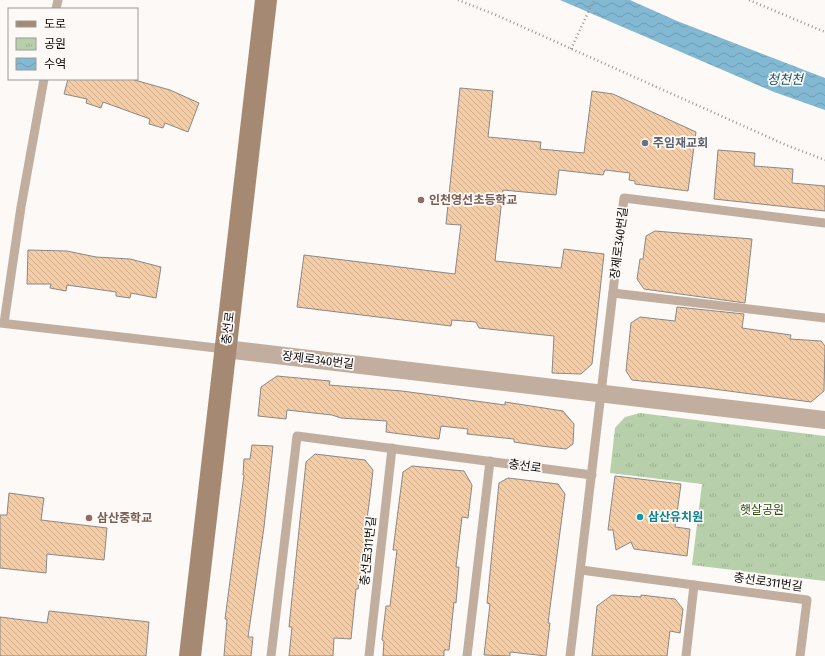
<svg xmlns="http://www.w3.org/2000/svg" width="825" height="656" font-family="'Fira Sans Condensed','Noto Sans KR',sans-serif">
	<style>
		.park { fill: url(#park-tufts) }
		.water { fill: url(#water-waves) }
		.building { fill: url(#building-back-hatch); stroke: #8b8886 }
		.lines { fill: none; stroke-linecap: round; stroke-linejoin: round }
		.path { stroke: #999794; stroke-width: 2.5; stroke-dasharray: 1 3; stroke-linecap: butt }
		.lane { stroke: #c1ae9f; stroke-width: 9 }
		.street { stroke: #c1ae9f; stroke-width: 18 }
		.secondary { stroke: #a58973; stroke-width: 22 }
		.worship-dot { fill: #6b7280; stroke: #fcf9f6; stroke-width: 1.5 }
		.education-dot { fill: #8d6e63; stroke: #fcf9f6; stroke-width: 1.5 }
		.culture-dot { fill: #0f9aa8; stroke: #fcf9f6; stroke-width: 1.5 }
		.labels { text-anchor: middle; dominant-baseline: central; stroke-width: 3.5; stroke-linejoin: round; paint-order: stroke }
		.worship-label { font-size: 12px; font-weight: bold; fill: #5b616d; stroke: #fcf9f6; text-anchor: start }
		.education-label { font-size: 12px; font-weight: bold; fill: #785e54; stroke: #fcf9f6; text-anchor: start }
		.street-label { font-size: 12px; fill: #0d0c0b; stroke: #fcf9f6 }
		.park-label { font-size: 12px; fill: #294d0f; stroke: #fcf9f6 }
		.culture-label { font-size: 12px; font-weight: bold; fill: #0d838f; stroke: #fcf9f6; text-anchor: start }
		.water-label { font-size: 13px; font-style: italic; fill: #115772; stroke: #fcf9f6 }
	</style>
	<defs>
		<pattern id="park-tufts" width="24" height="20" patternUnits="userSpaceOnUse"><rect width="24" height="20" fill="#b7cfab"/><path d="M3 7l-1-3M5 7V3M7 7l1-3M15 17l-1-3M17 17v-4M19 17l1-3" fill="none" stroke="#9cb192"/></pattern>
		<pattern id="water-waves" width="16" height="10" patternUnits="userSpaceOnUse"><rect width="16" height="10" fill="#82b8d2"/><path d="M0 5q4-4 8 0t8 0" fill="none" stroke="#6f9db3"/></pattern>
		<pattern id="building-back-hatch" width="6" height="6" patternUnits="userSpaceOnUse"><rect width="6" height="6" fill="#f4cca5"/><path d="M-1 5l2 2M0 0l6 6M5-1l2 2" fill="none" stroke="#d0ae8d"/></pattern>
	</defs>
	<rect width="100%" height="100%" fill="#fcf9f6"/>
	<polygon class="park" points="640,413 825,436 825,581 692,565 702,484 610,473 615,428 625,417"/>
	<polygon class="water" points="560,0 630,0 677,21 825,78 825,110 774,92"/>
	<g class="building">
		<polygon points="68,79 131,79 170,90 199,103 188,132 165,123 163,128 149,124 150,119 103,102 101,108 86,103 87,99 64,94"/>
		<polygon points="460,88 493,91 488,137 541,142 540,149 584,153 592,91 613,94 696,132 688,191 635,184 635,181 629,180 630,173 605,170 603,175 559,170 556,195 503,190 495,261 561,268 564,249 604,254 592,364 581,374 552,373 554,336 479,328 476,322 452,320 451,326 297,307 304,255 455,274 461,225 446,224"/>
		<polygon points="718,150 755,153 754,166 793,169 792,183 825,186 825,211 714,199"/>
		<polygon points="655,231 752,239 745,303 644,289 637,279 640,259 643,259 646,236"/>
		<polygon points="28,250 67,251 96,257 130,259 161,267 156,298 131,293 130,298 116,296 116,292 67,285 66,291 50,288 51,284 27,284"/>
		<polygon points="677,307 744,314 742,328 791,335 790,339 821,341 825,346 824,391 811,402 706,388 632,380 626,371 631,323 640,317 675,321"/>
		<polygon points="277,376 330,381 329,385 402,391 505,405 505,402 563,411 574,424 573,444 566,449 541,446 514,442 514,439 467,434 468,429 441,426 439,439 386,432 387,421 341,418 332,415 287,410 286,419 258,416 261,387"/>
		<polygon points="252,445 273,446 264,527 248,637 253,637 251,656 224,656 227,619 225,619 244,475 243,475 244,459 250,459"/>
		<polygon points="315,454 365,460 373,470 370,496 358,589 356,589 351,639 334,638 333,656 289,656 292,627 289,627 306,462"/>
		<polygon points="412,466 464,471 472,485 468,518 462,517 456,567 459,567 456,603 454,602 449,650 444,650 444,656 383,656 384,641 382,640 386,606 390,606 397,550 393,550 403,472"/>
		<polygon points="615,476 681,484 675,527 690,529 687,556 634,549 631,542 616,550 613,530 608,530"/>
		<polygon points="508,478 558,484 565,494 548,623 550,623 546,656 510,652 510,656 484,655 490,604 487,603 499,483"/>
		<polygon points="9,493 44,498 41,520 107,528 104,560 47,554 46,573 0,568 0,515 7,515"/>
		<polygon points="612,595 641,597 641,595 675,599 683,609 680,633 670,631 667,656 592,656 597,606"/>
		<polygon points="49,611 149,622 146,656 0,656 0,617 47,623"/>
	</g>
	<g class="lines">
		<g class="path">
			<polyline points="458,0 496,15 786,145 825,160"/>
			<polyline points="749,0 825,32"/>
			<polyline points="571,49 594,0"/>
		</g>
		<g class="lane">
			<polyline points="56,9 58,0"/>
			<polyline points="613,293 825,318"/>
			<polyline points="0,323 225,349"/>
			<polyline points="4,323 21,207 44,79"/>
			<polyline points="581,570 807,600 800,656"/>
			<polyline points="271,656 297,436 592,475"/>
			<polyline points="369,656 392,448"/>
			<polyline points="467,656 490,461"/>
			<polyline points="570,656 624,198 825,223"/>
			<polyline points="686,656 694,585"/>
		</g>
		<polyline class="street" points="225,349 825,420"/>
		<polyline class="secondary" points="190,656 266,0"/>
	</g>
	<circle class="worship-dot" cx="645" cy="143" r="4"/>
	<g class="education-dot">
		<circle cx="421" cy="200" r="4"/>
		<circle cx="89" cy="518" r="4"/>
	</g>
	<circle class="culture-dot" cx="640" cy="517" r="4"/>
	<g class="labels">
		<g class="worship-label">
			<text x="653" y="143">주임재교회</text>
		</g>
		<g class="education-label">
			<text x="429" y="200">인천영선초등학교</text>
			<text x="97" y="518">삼산중학교</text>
		</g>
		<g class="street-label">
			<text transform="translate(619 243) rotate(-83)">장제로340번길</text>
			<text transform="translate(228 328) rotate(-83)">충선로</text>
			<text transform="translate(318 360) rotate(7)">장제로340번길</text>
			<text transform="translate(525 466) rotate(8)">충선로</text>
			<text transform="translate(368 551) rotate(-84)">충선로311번길</text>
			<text transform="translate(768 582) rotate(8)">충선로311번길</text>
		</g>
		<g class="park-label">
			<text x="762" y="510">햇살공원</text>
		</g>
		<g class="culture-label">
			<text x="648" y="517">삼산유치원</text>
		</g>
		<g class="water-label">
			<text x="785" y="79">청천천</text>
		</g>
	</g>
	<rect x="8" y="8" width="130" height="72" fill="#fcf9f6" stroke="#9c9a98"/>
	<rect x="16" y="21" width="20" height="6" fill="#a58973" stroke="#9c9a98"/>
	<text x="44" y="28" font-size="12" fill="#0d0c0b">도로</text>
	<rect x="16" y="38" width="20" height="12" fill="url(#park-tufts)" stroke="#9c9a98"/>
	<text x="44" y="48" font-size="12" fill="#0d0c0b">공원</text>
	<rect x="16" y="58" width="20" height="12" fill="url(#water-waves)" stroke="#9c9a98"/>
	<text x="44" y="68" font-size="12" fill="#0d0c0b">수역</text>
</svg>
